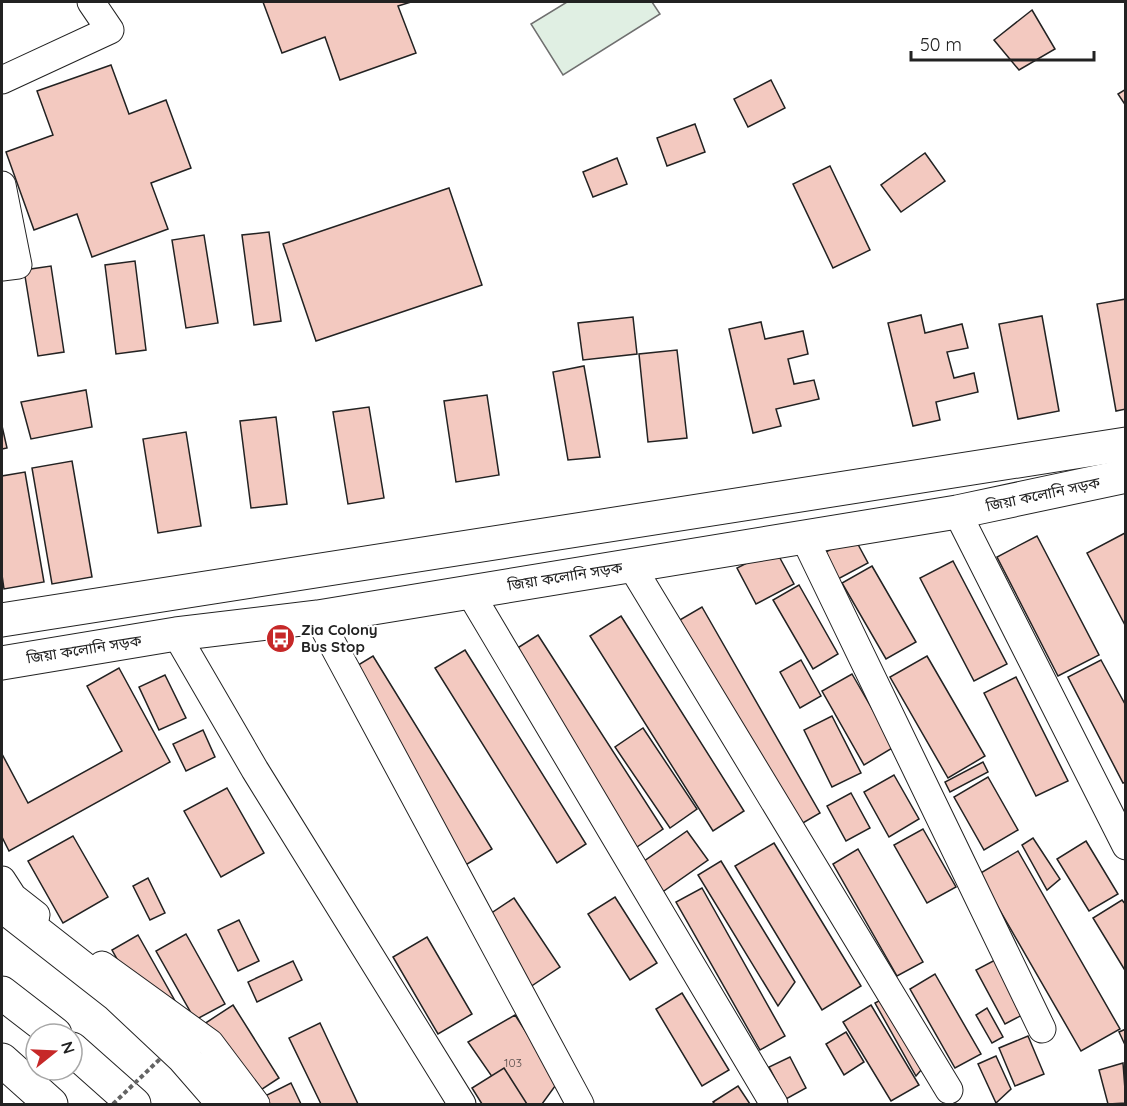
<svg xmlns="http://www.w3.org/2000/svg" width="1127" height="1106" font-family="Quicksand,'Noto Sans Bengali',sans-serif">
	<style>
		.green { fill: #e0efe3; stroke: #6f6f6f; stroke-width: 1.5 }
		.building { fill: #f3c9c0; stroke: #222; stroke-width: 1.5 }
		.lines { fill: none; stroke-linecap: round; stroke-linejoin: round }
		.minor-casing { stroke: #222; stroke-width: 29 }
		.major-casing { stroke: #222; stroke-width: 35 }
		.highway-casing { stroke: #222; stroke-width: 35 }
		.minor { stroke: #fff; stroke-width: 27 }
		.major { stroke: #fff; stroke-width: 33 }
		.highway { stroke: #fff; stroke-width: 33 }
		.path-bridge { stroke: #646464; stroke-width: 4; stroke-dasharray: 4.5 3; stroke-linecap: butt }
		.labels { text-anchor: middle; dominant-baseline: central; stroke-width: 4.5; stroke-linejoin: round; paint-order: stroke }
		.number-label { font-size: 12px; fill: #564c4a }
		.street-label { font-size: 15px; fill: #222; stroke: #fff }
		.poi-label { font-size: 15px; font-weight: bold; fill: #222; stroke: #fff; text-anchor: start }
	</style>
	<rect width="100%" height="100%" fill="#fff"/>
	<polygon class="green" points="567,2 652,2 660,14 563,75 531,24"/>
	<g class="building">
		<polygon points="263,2 411,2 398,6 416,53 340,80 325,37 282,53"/>
		<polygon points="1032,10 1055,49 1019,70 994,40"/>
		<polygon points="111,65 129,114 166,100 191,168 151,183 168,229 92,257 77,214 34,230 6,152 53,135 37,91"/>
		<polygon points="771,80 785,108 748,127 734,99"/>
		<polygon points="1126,89 1126,106 1118,94"/>
		<polygon points="695,124 705,152 667,166 657,138"/>
		<polygon points="925,153 945,181 901,212 881,185"/>
		<polygon points="617,158 627,184 593,197 583,172"/>
		<polygon points="830,166 870,250 833,268 793,184"/>
		<polygon points="449,188 482,285 316,341 283,244"/>
		<polygon points="269,232 281,321 254,325 242,235"/>
		<polygon points="204,235 218,323 186,328 172,240"/>
		<polygon points="135,261 146,350 116,354 105,265"/>
		<polygon points="51,266 64,352 38,356 24,270"/>
		<polygon points="1126,299 1126,409 1116,411 1097,304"/>
		<polygon points="921,315 925,333 962,324 968,348 947,352 954,378 974,373 978,392 936,402 940,420 913,426 888,323"/>
		<polygon points="1042,316 1059,411 1018,419 999,324"/>
		<polygon points="633,317 637,354 583,360 578,323"/>
		<polygon points="761,322 765,339 803,331 808,354 788,359 794,384 814,380 819,399 776,409 781,426 753,433 729,329"/>
		<polygon points="677,350 687,438 648,442 639,354"/>
		<polygon points="584,366 600,457 568,460 553,372"/>
		<polygon points="86,390 92,427 31,439 21,402"/>
		<polygon points="487,395 499,475 456,482 444,401"/>
		<polygon points="369,407 384,498 348,504 333,412"/>
		<polygon points="276,417 287,504 251,508 240,421"/>
		<polygon points="2,426 7,448 2,449"/>
		<polygon points="186,432 201,526 158,533 143,439"/>
		<polygon points="72,461 92,577 52,584 32,468"/>
		<polygon points="25,472 44,582 4,589 2,575 2,476"/>
		<polygon points="1125,533 1126,534 1126,627 1087,553"/>
		<polygon points="1037,536 1099,655 1058,676 997,557"/>
		<polygon points="854,537 868,563 838,579 824,553"/>
		<polygon points="775,549 794,584 756,604 737,568"/>
		<polygon points="953,561 1007,664 974,681 920,578"/>
		<polygon points="872,566 916,642 886,659 842,583"/>
		<polygon points="799,585 838,654 813,669 773,600"/>
		<polygon points="702,607 820,813 796,827 678,621"/>
		<polygon points="621,616 744,811 713,831 590,636"/>
		<polygon points="538,635 663,829 634,849 508,654"/>
		<polygon points="465,650 586,844 557,863 435,668"/>
		<polygon points="373,656 492,849 464,866 345,673"/>
		<polygon points="927,656 985,756 948,778 890,677"/>
		<polygon points="801,660 821,696 800,708 780,672"/>
		<polygon points="1101,660 1126,706 1126,782 1123,783 1068,677"/>
		<polygon points="119,668 170,762 9,851 2,837 2,754 28,803 122,751 87,686"/>
		<polygon points="852,674 894,747 864,765 822,691"/>
		<polygon points="165,675 186,718 159,730 139,687"/>
		<polygon points="1016,677 1068,781 1036,796 984,693"/>
		<polygon points="832,716 861,773 832,787 804,730"/>
		<polygon points="643,728 697,809 670,828 615,747"/>
		<polygon points="203,730 215,757 186,771 173,744"/>
		<polygon points="983,762 988,772 950,792 945,782"/>
		<polygon points="894,775 919,819 889,837 864,792"/>
		<polygon points="988,777 1018,830 984,850 954,797"/>
		<polygon points="227,788 264,853 221,877 184,811"/>
		<polygon points="851,793 870,828 846,841 827,806"/>
		<polygon points="923,829 956,887 927,903 894,845"/>
		<polygon points="687,831 708,860 661,893 640,864"/>
		<polygon points="73,836 108,897 63,923 28,861"/>
		<polygon points="1033,838 1060,879 1047,890 1022,845"/>
		<polygon points="1086,841 1118,894 1089,911 1057,859"/>
		<polygon points="774,843 861,986 822,1010 735,866"/>
		<polygon points="858,849 923,962 897,976 833,864"/>
		<polygon points="1018,851 1120,1029 1081,1051 979,874"/>
		<polygon points="721,861 795,982 778,1006 698,875"/>
		<polygon points="148,878 165,913 150,920 133,886"/>
		<polygon points="702,888 785,1036 760,1050 676,902"/>
		<polygon points="615,897 657,963 630,980 588,914"/>
		<polygon points="514,898 560,967 527,989 481,920"/>
		<polygon points="1122,900 1126,905 1126,972 1093,918"/>
		<polygon points="239,920 259,961 238,971 218,930"/>
		<polygon points="186,934 225,1004 195,1020 156,951"/>
		<polygon points="138,935 179,1008 153,1023 112,950"/>
		<polygon points="427,937 472,1014 438,1034 393,957"/>
		<polygon points="997,959 1026,1013 1005,1024 976,970"/>
		<polygon points="293,961 302,980 257,1002 248,982"/>
		<polygon points="935,974 981,1054 955,1068 910,989"/>
		<polygon points="682,993 729,1070 702,1086 656,1009"/>
		<polygon points="890,995 928,1062 916,1076 875,1003"/>
		<polygon points="233,1005 279,1078 247,1099 201,1026"/>
		<polygon points="871,1005 919,1085 891,1101 843,1022"/>
		<polygon points="987,1008 1003,1037 992,1043 976,1015"/>
		<polygon points="515,1015 558,1082 542,1104 511,1104 468,1042"/>
		<polygon points="320,1023 358,1104 321,1104 289,1038"/>
		<polygon points="1126,1029 1126,1047 1119,1032"/>
		<polygon points="846,1032 864,1062 844,1075 826,1044"/>
		<polygon points="1028,1036 1044,1074 1015,1086 999,1048"/>
		<polygon points="996,1056 1011,1089 996,1103 978,1064"/>
		<polygon points="790,1057 806,1088 786,1099 769,1067"/>
		<polygon points="1123,1063 1126,1103 1108,1104 1099,1070"/>
		<polygon points="504,1068 527,1104 482,1104 472,1088"/>
		<polygon points="291,1083 301,1104 267,1104 263,1097"/>
		<polygon points="738,1086 750,1104 715,1104 713,1102"/>
	</g>
	<g class="lines">
		<defs>
			<g id="minor">
				<polyline points="2,80 110,30 91,2"/>
				<polyline points="2,185 18,265 2,267"/>
				<polyline points="957,512 1126,846"/>
				<polyline points="804,537 1042,1029"/>
				<polyline points="631,565 949,1090"/>
				<polyline points="469,591 774,1104"/>
				<polyline points="318,617 580,1104"/>
				<polyline points="176,634 255,770 462,1104"/>
				<polyline points="2,880 13,897 36,915"/>
				<polyline points="102,965 210,1043 256,1104"/>
			</g>
			<g id="major">
				<polyline points="2,620 1126,444"/>
				<polyline points="2,663 176,634 318,617 957,512 1126,476"/>
			</g>
			<g id="highway">
				<polyline points="2,905 117,995 183,1057 224,1104"/>
				<polyline points="2,993 55,1034"/>
				<polyline points="72,1049 134,1104"/>
				<polyline points="2,1060 51,1104"/>
			</g>
		</defs>
		<use href="#minor" class="minor-casing"/>
		<use href="#major" class="major-casing"/>
		<use href="#highway" class="highway-casing"/>
		<use href="#minor" class="minor"/>
		<use href="#major" class="major"/>
		<use href="#highway" class="highway"/>
		<polyline class="path-bridge" points="113,1104 161,1058"/>
	</g>
	<defs>
		<symbol id="bus-disc" viewBox="-11 -11 22 22"><circle r="9.5" fill="#c62828" stroke="#fff"/><path d="M-5-6H5V4H4V6H2V4H-2V6H-4V4H-5ZM-3.5-4V0h7V-4ZM-3.5 1.2v1.5H-2V1.2ZM2 1.2v1.5H3.5V1.2Z" fill="#fff"/></symbol>
	</defs>
	<g fill-rule="evenodd">
		<use href="#bus-disc" x="264" y="622" width="33" height="33"/>
	</g>
	<g class="labels">
		<g class="number-label">
			<text x="513" y="1062">103</text>
		</g>
		<g class="street-label">
			<text transform="translate(1043 494) rotate(-12)">জিয়া কলোনি সড়ক</text>
			<text transform="translate(565 576) rotate(-9)">জিয়া কলোনি সড়ক</text>
			<text transform="translate(84 649) rotate(-9)">জিয়া কলোনি সড়ক</text>
		</g>
		<g class="poi-label">
			<text x="301" y="629">Zia Colony<tspan x="301" dy="17">Bus Stop</tspan></text>
		</g>
	</g>
	<rect width="1127" height="1106" fill="none" stroke="#222222" stroke-width="6"/>
	<g transform="translate(54 1052) rotate(72)"><circle r="28" fill="#ffffff" stroke="#a7a7a7" stroke-width="1.5"/>
	<path d="M0-4.5L10 22L0 15L-10 22Z" fill="#c62828"/>
	<text y="-9" font-size="16" font-weight="bold" text-anchor="middle" fill="#222222">N</text>
	</g>
	<path d="M911 51v9h183v-9" fill="none" stroke="#222222" stroke-width="3"/>
	<text x="920" y="51" font-size="18" fill="#222222" stroke="#ffffff" stroke-width="4.5" paint-order="stroke">50 m</text>
</svg>
